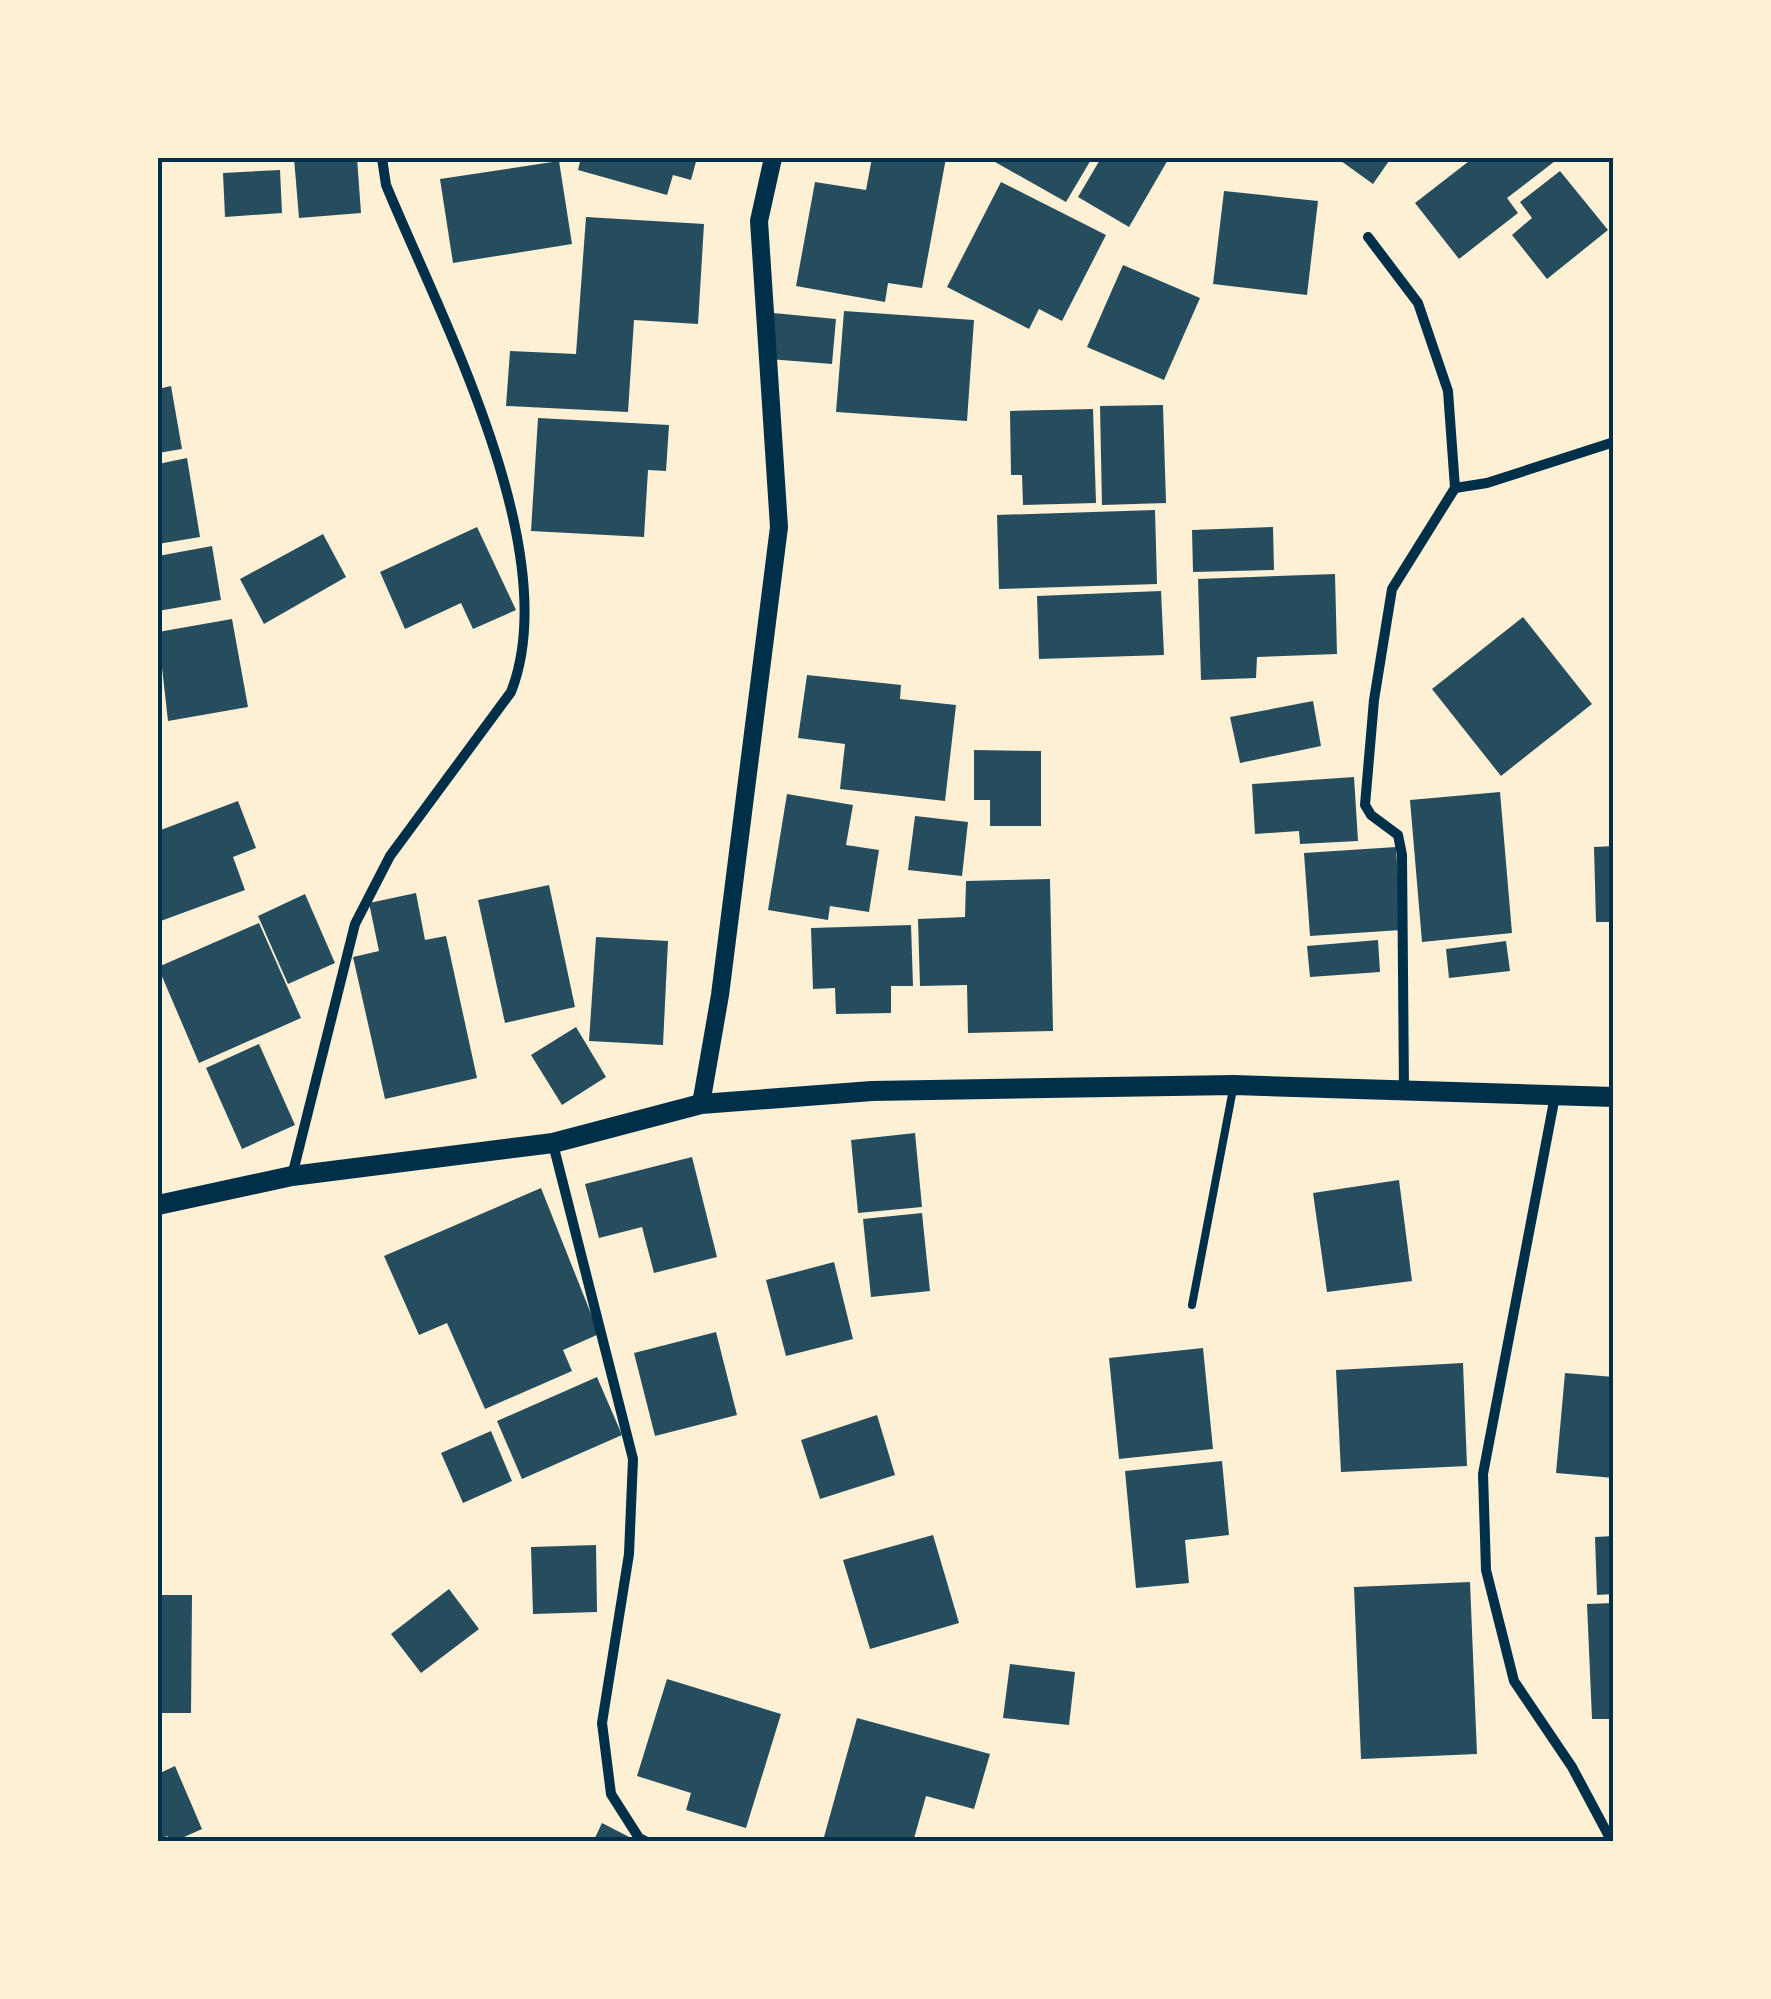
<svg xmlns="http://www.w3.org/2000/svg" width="1771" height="1999" font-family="'Alegreya Sans',sans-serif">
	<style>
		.building { fill: #264d5e }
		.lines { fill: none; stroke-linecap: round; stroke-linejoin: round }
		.service { stroke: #003049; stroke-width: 8 }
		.minor { stroke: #003049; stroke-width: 10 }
		.tertiary { stroke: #003049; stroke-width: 18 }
		.secondary { stroke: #003049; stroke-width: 20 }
		.neatline { fill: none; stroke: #003049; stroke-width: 4 }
	</style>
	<rect width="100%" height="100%" fill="#fdf0d5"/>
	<g class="building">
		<polygon points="294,158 357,158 361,213 299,218"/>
		<polygon points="581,158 697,158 691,180 673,175 667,195 578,170"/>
		<polygon points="872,158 946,158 922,288 888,283 885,302 796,286 815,182 866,190"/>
		<polygon points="988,158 1092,158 1066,202"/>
		<polygon points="1101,158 1169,158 1129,227 1078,197"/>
		<polygon points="1343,158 1391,158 1373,184 1341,161"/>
		<polygon points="1473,158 1559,158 1507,198 1518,213 1459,259 1415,203"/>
		<polygon points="559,161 572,244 453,263 440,179"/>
		<polygon points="280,170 282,213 225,217 223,173"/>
		<polygon points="1560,171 1608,230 1547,279 1512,235 1532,218 1520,202"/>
		<polygon points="1001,182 1106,235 1062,321 1039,309 1029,329 947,287"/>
		<polygon points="1224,191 1318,201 1307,295 1213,284"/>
		<polygon points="586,217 704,224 698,324 634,320 628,412 506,406 510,351 576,354"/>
		<polygon points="1123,265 1200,298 1164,380 1087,347"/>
		<polygon points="844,311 974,320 967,421 836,412"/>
		<polygon points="773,313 836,319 832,364 769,359"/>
		<polygon points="171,386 182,449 158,453 158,389"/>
		<polygon points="1163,405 1166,503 1102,505 1100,406"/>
		<polygon points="1093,409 1096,503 1023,505 1022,475 1011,475 1010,411"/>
		<polygon points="538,418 669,425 666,471 648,470 644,537 531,531"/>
		<polygon points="187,458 200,537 158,544 158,464"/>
		<polygon points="1155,510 1157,584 999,589 997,515"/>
		<polygon points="477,527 516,610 473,629 461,603 405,629 380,572"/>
		<polygon points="1273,527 1274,570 1193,572 1192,530"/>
		<polygon points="323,534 346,577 264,624 240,579"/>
		<polygon points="212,546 221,600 158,611 158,556"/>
		<polygon points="1335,574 1337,654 1257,657 1256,678 1201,680 1198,579"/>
		<polygon points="1161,591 1164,655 1039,659 1037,596"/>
		<polygon points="1523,617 1592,704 1501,776 1432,689"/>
		<polygon points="232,619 248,707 168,721 158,632"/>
		<polygon points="807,675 901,685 900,699 956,705 945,801 840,789 845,744 798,738"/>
		<polygon points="1313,701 1321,746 1240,763 1230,717"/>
		<polygon points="974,750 1041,751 1041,826 990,826 990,800 974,800"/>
		<polygon points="1354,777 1358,841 1300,844 1299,831 1255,834 1252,784"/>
		<polygon points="1500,792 1512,933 1422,942 1410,800"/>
		<polygon points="787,794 853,805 846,845 879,850 869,912 830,906 828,920 768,910"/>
		<polygon points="238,801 256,848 233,857 245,890 158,922 158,831"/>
		<polygon points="915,816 968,822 962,876 908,870"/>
		<polygon points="1614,846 1614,922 1596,922 1594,847"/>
		<polygon points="1396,847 1401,930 1310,936 1304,853"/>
		<polygon points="1050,879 1053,1031 968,1033 967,985 920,986 918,919 965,917 966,881"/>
		<polygon points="549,885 575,1007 505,1023 478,900"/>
		<polygon points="416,893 425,940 446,936 477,1078 385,1099 353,957 379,951 369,903"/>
		<polygon points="305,894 335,963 288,984 258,916"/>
		<polygon points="259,923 301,1018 199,1063 158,967"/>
		<polygon points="911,925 913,986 891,986 891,1013 836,1014 835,988 813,989 811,928"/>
		<polygon points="596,937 668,941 663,1045 589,1041"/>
		<polygon points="1378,940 1380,972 1310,977 1307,946"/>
		<polygon points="1506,941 1510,971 1449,978 1446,949"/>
		<polygon points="576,1027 606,1077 562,1105 531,1055"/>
		<polygon points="259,1044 295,1125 242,1149 206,1068"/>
		<polygon points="915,1133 922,1207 858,1213 851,1140"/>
		<polygon points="692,1157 717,1257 654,1273 642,1227 599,1238 585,1184"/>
		<polygon points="1399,1180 1412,1281 1327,1292 1313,1193"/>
		<polygon points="541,1188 599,1334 563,1350 572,1371 485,1409 447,1323 419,1335 384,1256"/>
		<polygon points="922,1213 930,1291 871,1297 863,1219"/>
		<polygon points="834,1262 853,1339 786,1356 766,1280"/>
		<polygon points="716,1332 737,1415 655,1436 634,1353"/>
		<polygon points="1203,1348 1213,1449 1119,1459 1109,1358"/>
		<polygon points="1463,1363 1467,1466 1341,1472 1336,1370"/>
		<polygon points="1565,1373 1614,1377 1614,1478 1556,1473"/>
		<polygon points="597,1377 622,1435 522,1479 497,1421"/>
		<polygon points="877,1415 895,1475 820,1499 801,1440"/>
		<polygon points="491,1431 512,1481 463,1503 441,1453"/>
		<polygon points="1222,1461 1229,1535 1185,1540 1189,1583 1136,1588 1125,1471"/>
		<polygon points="933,1535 959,1623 870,1649 843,1560"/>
		<polygon points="1614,1536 1614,1594 1597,1595 1595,1537"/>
		<polygon points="596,1545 597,1612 533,1614 531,1547"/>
		<polygon points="1470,1582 1477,1754 1361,1759 1354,1587"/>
		<polygon points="449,1589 479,1629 421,1673 391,1634"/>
		<polygon points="158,1595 192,1595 191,1713 158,1713"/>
		<polygon points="1614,1603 1614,1719 1592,1719 1587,1604"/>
		<polygon points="1010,1664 1075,1672 1069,1725 1003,1718"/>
		<polygon points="667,1679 781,1714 746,1828 686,1810 691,1793 637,1776"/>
		<polygon points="857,1718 990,1754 974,1809 926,1796 913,1842 841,1842 824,1837"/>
		<polygon points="175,1766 202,1829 173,1842 167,1836 158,1840 158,1774"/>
		<polygon points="602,1823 639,1842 593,1842"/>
	</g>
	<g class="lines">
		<polyline class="service" points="1192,1305 1233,1089"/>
		<g class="minor">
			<polyline points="1368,237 1418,303 1448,391 1455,488 1392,589 1374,700 1365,805 1371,815 1398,835 1402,855 1404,1090"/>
			<polyline points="1455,488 1487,483 1614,442"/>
			<polyline points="1555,1096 1483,1474 1486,1570 1514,1681 1572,1767 1612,1842"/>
			<polyline points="553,1144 633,1459 629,1554 602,1723 611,1794 639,1838 647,1842"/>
			<path d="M 292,1176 L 355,924 L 390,856 L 511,692 C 566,552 441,318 386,185 L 382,158"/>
		</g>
		<polyline class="tertiary" points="701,1104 720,995 779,527 759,221 773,158"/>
		<polyline class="secondary" points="158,1205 292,1176 553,1143 701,1104 872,1091 1234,1085 1614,1097"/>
	</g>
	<rect width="1771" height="1999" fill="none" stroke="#fdf0d5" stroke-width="320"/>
	<rect x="160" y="160" width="1451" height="1679" class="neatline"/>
</svg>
